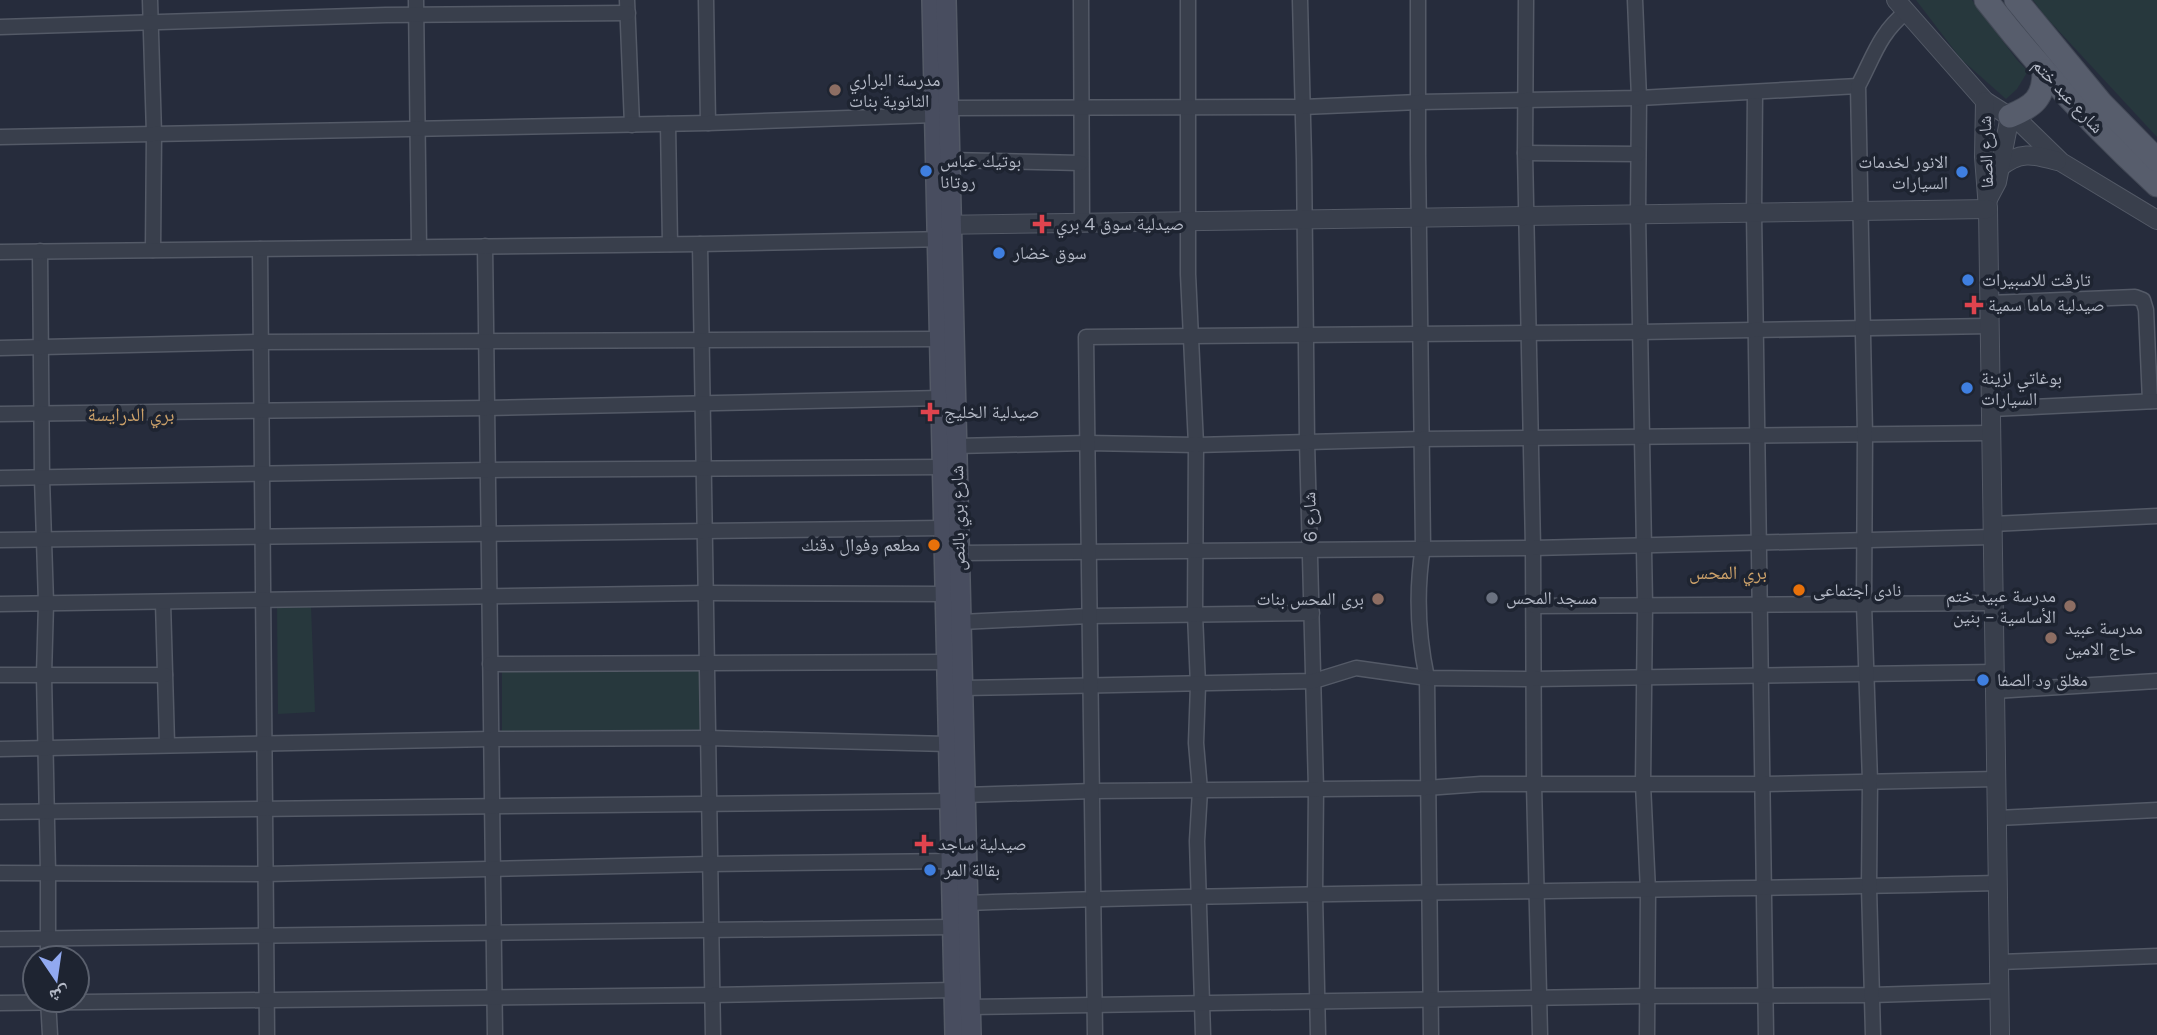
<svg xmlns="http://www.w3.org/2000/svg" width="2157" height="1035" font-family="'DM Sans','Noto Naskh Arabic',sans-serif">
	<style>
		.green { fill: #27383d }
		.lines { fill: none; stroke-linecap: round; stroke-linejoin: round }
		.minor-casing { stroke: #545a67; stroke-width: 17 }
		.tertiary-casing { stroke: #545a67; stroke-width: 20 }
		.secondary-casing { stroke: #545a67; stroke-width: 22 }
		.primary-casing { stroke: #424855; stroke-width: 25 }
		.minor { stroke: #393f4c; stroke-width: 14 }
		.tertiary { stroke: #393f4c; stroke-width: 18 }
		.secondary { stroke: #484d5f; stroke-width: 19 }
		.primary { stroke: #575d6c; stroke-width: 23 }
		.education-dot { fill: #8d6e63; stroke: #1e2431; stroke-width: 2.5 }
		.shop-dot { fill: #3f7fe0; stroke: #1e2431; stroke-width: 2.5 }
		.health-dot { fill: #e0444e; stroke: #1e2431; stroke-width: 2.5 }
		.food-dot { fill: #e8710a; stroke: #1e2431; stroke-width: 2.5 }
		.worship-dot { fill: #6b7280; stroke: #1e2431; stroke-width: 2.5 }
		.labels { text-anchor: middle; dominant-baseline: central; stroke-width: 7; stroke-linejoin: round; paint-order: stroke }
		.poi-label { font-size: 18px; fill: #b5bac7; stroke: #1e2431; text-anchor: start }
		.street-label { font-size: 18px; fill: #b5bac7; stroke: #1e2431 }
		.neighbourhood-label { font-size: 19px; fill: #cda26a; stroke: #1e2431 }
	</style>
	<rect width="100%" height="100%" fill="#262c3c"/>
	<g class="green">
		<polygon points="1916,0 1972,0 2017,60 2028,71 2017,89 2006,99 1961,59"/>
		<polygon points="2033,0 2157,0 2157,137 2045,16"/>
		<polygon points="277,606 311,606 315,712 278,714"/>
		<polygon points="702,667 702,732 502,733 502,668"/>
	</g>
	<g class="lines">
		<defs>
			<g id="minor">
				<polyline points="150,0 154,134 153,250"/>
				<polyline points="416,0 419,247"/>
				<polyline points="627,0 632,125"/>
				<polyline points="706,0 708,123"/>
				<polyline points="1081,0 1082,223"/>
				<polyline points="1188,0 1188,274 1196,445 1195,614 1198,685 1196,743 1200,790 1197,841 1203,1035"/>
				<polyline points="1300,0 1304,159 1307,441 1316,789 1315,894 1318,1035"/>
				<path d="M 1418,0 L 1418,155 L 1423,547 C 1416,590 1418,636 1427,678 L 1431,1035"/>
				<polyline points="1526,0 1525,153 1533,548 1534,784 1540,1035"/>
				<polyline points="1635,0 1639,98 1638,214 1645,605 1643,784 1648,891 1647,1035"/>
				<polyline points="0,27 386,15 628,13"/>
				<polyline points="1755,93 1754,212 1766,1035"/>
				<polyline points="668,124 670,244"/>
				<polyline points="0,137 708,123 934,115 949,108 1303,107 1419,102 1639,98 1858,86"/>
				<polyline points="1525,153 1638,154"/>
				<polyline points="950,160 1081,163"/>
				<polyline points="700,244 713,1035"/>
				<polyline points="485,246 495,1035"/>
				<polyline points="260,249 267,1035"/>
				<polyline points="40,251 42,478 46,603 44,675 48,872 48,958"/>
				<polyline points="0,252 700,244 947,239"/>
				<polyline points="1989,303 2135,297 2143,300 2146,310 2150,401"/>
				<polyline points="0,348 260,342 939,339"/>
				<polyline points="1991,409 2157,401"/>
				<polyline points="0,414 487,408 941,398"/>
				<polyline points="957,446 1087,443 1196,445 1421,439 1991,433"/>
				<polyline points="0,478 488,470 942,467"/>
				<polyline points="1992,524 2157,516"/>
				<polyline points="0,540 943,528"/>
				<polyline points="959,553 1533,548 1992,537"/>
				<polyline points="163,602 167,744"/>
				<polyline points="0,604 706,593 945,594"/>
				<polyline points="1534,606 1993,603"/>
				<polyline points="961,622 1090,616 1312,613"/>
				<polyline points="490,664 946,662"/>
				<polyline points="0,675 165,675"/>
				<polyline points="962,688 1314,681 1356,668 1427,678 1533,679 1995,672"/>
				<polyline points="1995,691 2157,681"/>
				<polyline points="0,749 491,739 708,738 948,744"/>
				<polyline points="965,795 1093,791 1426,788 1481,784 1763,784 1996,779"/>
				<polyline points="0,812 949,801"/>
				<polyline points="1997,818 2157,810"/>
				<polyline points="0,873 266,874 710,864 951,861"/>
				<path d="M 968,903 C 1311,891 1654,892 1998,883"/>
				<polyline points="0,939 952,927"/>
				<polyline points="1999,962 2157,956"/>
				<polyline points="48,1000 50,1035"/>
				<polyline points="0,1003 712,995 954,990"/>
				<polyline points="970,1007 1647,996 1872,995 1999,991"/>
				<polyline points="1095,1035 1086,337 1639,332 1990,326"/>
				<path d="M 1873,1035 L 1869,887 L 1870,781 L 1864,604 L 1865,434 L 1858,86 C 1874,56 1879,34 1906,12"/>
			</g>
			<g id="tertiary">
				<polyline points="1896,0 1985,101 2023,125 2061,162 2157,220"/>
				<polyline points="1985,101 1984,157 1988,209 2000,1035"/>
				<path d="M 1999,168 C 2019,151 2033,154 2057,161"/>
				<polyline points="1988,199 1997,182 2010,116"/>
				<polyline points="937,225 1988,209"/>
			</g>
			<g id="secondary">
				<polyline points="932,0 955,1035"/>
				<polyline points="946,0 971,1035"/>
			</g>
			<g id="primary">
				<path d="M 1986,0 C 2038,67 2095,128 2157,185"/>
				<polyline points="2016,0 2101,103 2157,160"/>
				<path d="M 2010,116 C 2034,106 2044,98 2044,71"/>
			</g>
		</defs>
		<use href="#minor" class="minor-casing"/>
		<use href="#tertiary" class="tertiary-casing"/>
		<use href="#secondary" class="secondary-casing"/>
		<use href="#primary" class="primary-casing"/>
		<use href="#minor" class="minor"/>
		<use href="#tertiary" class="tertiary"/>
		<use href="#secondary" class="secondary"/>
		<use href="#primary" class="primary"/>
	</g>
	<g class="education-dot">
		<circle cx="835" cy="90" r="7"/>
		<circle cx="1378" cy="599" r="7"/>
		<circle cx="2070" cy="606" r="7"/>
		<circle cx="2051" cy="638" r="7"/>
	</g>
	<g class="shop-dot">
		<circle cx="926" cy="171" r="7"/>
		<circle cx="1962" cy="172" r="7"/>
		<circle cx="999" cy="253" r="7"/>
		<circle cx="1968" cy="280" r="7"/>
		<circle cx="1967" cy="388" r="7"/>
		<circle cx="1983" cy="680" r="7"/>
		<circle cx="930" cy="870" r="7"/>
	</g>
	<g class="health-dot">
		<path d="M1038.5 213.5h7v7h7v7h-7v7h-7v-7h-7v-7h7z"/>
		<path d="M1970.5 294.5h7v7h7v7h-7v7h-7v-7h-7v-7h7z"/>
		<path d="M926.5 401.5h7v7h7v7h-7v7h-7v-7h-7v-7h7z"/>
		<path d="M920.5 833.5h7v7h7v7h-7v7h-7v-7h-7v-7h7z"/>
	</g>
	<g class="food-dot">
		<circle cx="934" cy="545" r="7"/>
		<circle cx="1799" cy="590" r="7"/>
	</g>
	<circle class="worship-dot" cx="1492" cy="598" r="7"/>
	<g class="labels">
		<g class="poi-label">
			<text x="849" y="80">مدرسة البراري<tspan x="849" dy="21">الثانوية بنات</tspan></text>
			<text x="940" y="161">بوتيك عباس<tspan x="940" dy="21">روتانا</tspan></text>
			<text x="1948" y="162" text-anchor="end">الانور لخدمات<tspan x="1948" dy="21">السيارات</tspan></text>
			<text x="1056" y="224">صيدلية سوق 4 بري</text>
			<text x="1013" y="253">سوق خضار</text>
			<text x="1982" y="280">تارقت للاسبيرات</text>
			<text x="1988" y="305">صيدلية ماما سمية</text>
			<text x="1981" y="378">بوغاتي لزينة<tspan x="1981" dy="21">السيارات</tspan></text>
			<text x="944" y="412">صيدلية الخليج</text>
			<text x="920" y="545" text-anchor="end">مطعم وفوال دقنك</text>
			<text x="1813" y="590">نادى اجتماعى</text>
			<text x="2056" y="596" text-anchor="end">مدرسة عبيد ختم<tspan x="2056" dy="21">الأساسية - بنين</tspan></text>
			<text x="1506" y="598">مسجد المحس</text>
			<text x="1364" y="599" text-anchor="end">برى المحس بنات</text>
			<text x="2065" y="628">مدرسة عبيد<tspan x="2065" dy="21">حاج الامين</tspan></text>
			<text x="1997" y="680">مغلق ود الصفا</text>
			<text x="938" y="844">صيدلية ساجد</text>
			<text x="944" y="870">بقالة المر</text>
		</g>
		<g class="street-label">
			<text transform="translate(2068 96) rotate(47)">شارع عبد ختم</text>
			<text transform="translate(1986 152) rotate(-92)">شارع الصفا</text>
			<text transform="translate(1310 517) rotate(-92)">شارع 6</text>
			<text transform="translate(958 518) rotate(-91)">شارع بري بالنص</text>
		</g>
		<g class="neighbourhood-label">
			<text x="131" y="414">بري الدرايسة</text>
			<text x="1728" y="572">بري المحس</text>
		</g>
	</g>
	<g transform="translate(56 979) rotate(167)"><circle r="33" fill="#1e2431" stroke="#5a606d" stroke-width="2"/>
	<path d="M0-5L12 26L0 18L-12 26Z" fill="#91a9f0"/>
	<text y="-10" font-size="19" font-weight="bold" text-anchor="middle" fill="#b5bac7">ش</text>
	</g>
</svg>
